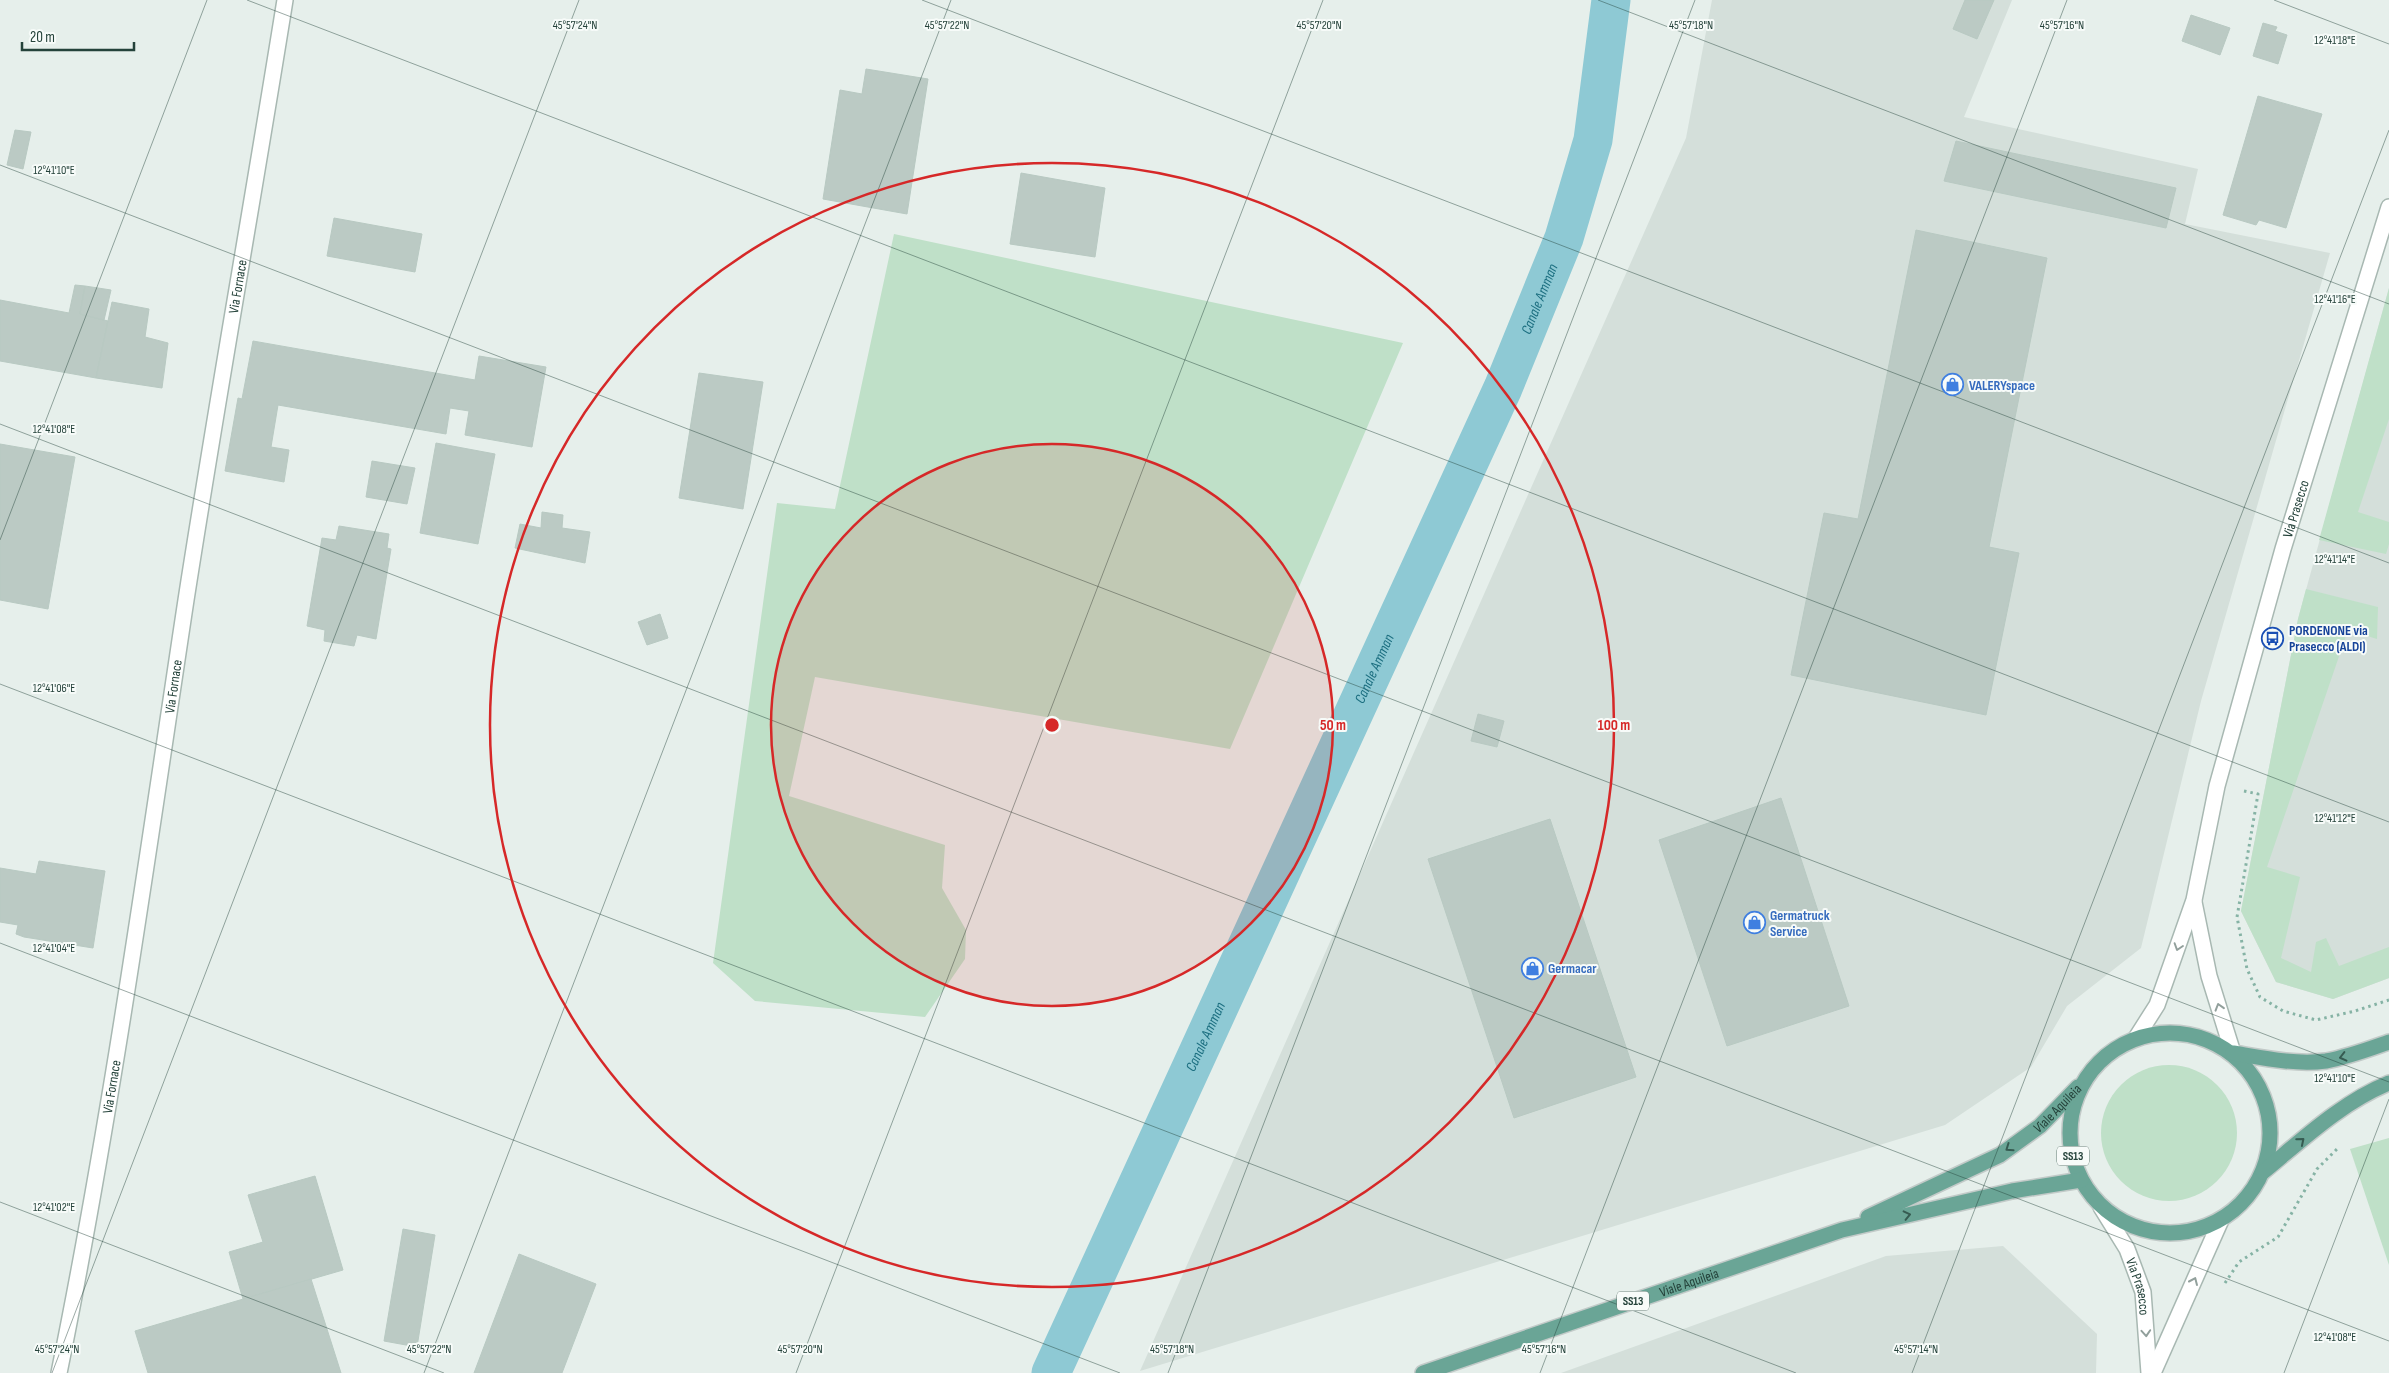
<svg xmlns="http://www.w3.org/2000/svg" width="2389" height="1373" font-family="'Sofia Sans Condensed',sans-serif">
	<style>
		.built { fill: #d4dfda }
		.green { fill: #bfe0c8 }
		.lines { fill: none; stroke-linecap: round; stroke-linejoin: round }
		.canal { stroke: #8ec9d4; stroke-width: 39 }
		.building { fill: #bbcac4; stroke: #b8c9c2 }
		.minor-casing { stroke: #a8b8b2; stroke-width: 18 }
		.primary-casing { stroke: #c2cac8; stroke-width: 18 }
		.path { stroke: #86b3a5; stroke-width: 3; stroke-dasharray: 2.5 4; stroke-linecap: butt }
		.minor { stroke: #fff; stroke-width: 15 }
		.primary { stroke: #6aa596; stroke-width: 15 }
		.oneway { stroke: #92a09c }
		.oneway2 { stroke: #365b51 }
		.ticks { fill: none; stroke: #24423a; stroke-width: 1; stroke-opacity: 0.45 }
		.ring { fill: none; stroke: #d62828; stroke-width: 2.5 }
		.labels { text-anchor: middle; dominant-baseline: central; stroke-width: 4; stroke-linejoin: round; paint-order: stroke }
		.shield { fill: #f7fbf9; stroke: #637a73; stroke-width: 1 }
		.shield-label { font-size: 12px; font-weight: bold; fill: #24423a }
		.street-label { font-size: 14px; fill: #24423a; stroke: #f7fbf9 }
		.shop-label { font-size: 14px; font-weight: bold; fill: #366cbe; stroke: #f7fbf9; text-anchor: start }
		.transit-label { font-size: 14px; font-weight: bold; fill: #164399; stroke: #f7fbf9; text-anchor: start }
		.water-label { font-size: 15px; font-style: italic; fill: #1c6f80; stroke: #f7fbf9 }
		.ticks-label { font-size: 12px; text-anchor: middle; fill: #24423a; stroke: #f7fbf9; stroke-width: 4; stroke-linejoin: round; paint-order: stroke }
		.centre { fill: #d62828; stroke: #f7fbf9; stroke-width: 2.5 }
		.ring-label { font-size: 15px; text-anchor: middle; font-weight: bold; fill: #d62828; stroke: #f7fbf9; stroke-width: 4; stroke-linejoin: round; paint-order: stroke }
	</style>
	<rect width="100%" height="100%" fill="#e6efeb"/>
	<g class="built">
		<polygon points="1712,0 2012,0 1964,117 2198,169 2185,224 2330,253 2201,701 2141,948 2067,1006 2031,1067 1945,1125 1140,1371 1686,138"/>
		<polygon points="2389,288 2389,978 2333,999 2276,982 2241,911 2298,619"/>
		<polygon points="2003,1246 2097,1334 2096,1373 1561,1373 1886,1256"/>
	</g>
	<g class="green">
		<polygon points="894,234 1403,343 1230,749 815,677 789,796 945,845 942,888 966,930 965,959 925,1017 755,1001 713,963 777,503 835,509"/>
		<polygon points="2389,288 2389,419 2358,512 2389,522 2389,544 2386,554 2319,540"/>
		<polygon points="2306,589 2378,607 2377,639 2348,630 2267,867 2300,877 2281,958 2311,972 2316,942 2326,938 2339,966 2389,947 2389,978 2333,999 2276,982 2241,911 2298,619"/>
		<circle cx="2169" cy="1133" r="68"/>
		<polygon points="2389,1138 2389,1265 2350,1149"/>
	</g>
	<g class="lines">
		<path class="canal" id="s1" d="M 1051,1373 L 1503,388 L 1564,238 L 1593,140 L 1611,0"/>
	</g>
	<g class="building">
		<polygon points="1965,0 1994,0 1977,39 1953,29"/>
		<polygon points="2191,15 2230,28 2220,55 2182,41"/>
		<polygon points="2263,23 2277,27 2275,31 2287,35 2278,64 2253,56"/>
		<polygon points="866,69 928,79 907,214 823,199 840,90 862,94"/>
		<polygon points="2258,96 2322,114 2286,228 2259,220 2256,225 2223,215"/>
		<polygon points="15,130 31,132 23,169 7,165"/>
		<polygon points="1956,141 2176,188 2166,228 1944,181"/>
		<polygon points="1021,173 1105,188 1095,257 1010,244"/>
		<polygon points="334,218 422,234 415,272 327,256"/>
		<polygon points="1916,230 2047,258 1989,547 2019,553 1986,715 1791,675 1824,513 1858,519"/>
		<polygon points="75,285 85,286 80,314 108,321 96,378 0,361 0,300 69,313"/>
		<polygon points="85,286 111,290 104,320 80,314"/>
		<polygon points="112,302 149,309 145,337 168,343 162,388 96,378"/>
		<polygon points="253,341 475,380 479,356 546,367 532,447 465,435 469,411 450,408 446,434 278,405 271,447 289,450 284,482 225,471 238,398 242,399"/>
		<polygon points="699,373 763,382 743,509 679,498"/>
		<polygon points="436,443 495,454 478,544 420,533"/>
		<polygon points="0,444 75,457 48,609 0,600"/>
		<polygon points="372,461 415,468 407,504 366,497"/>
		<polygon points="542,512 563,515 562,528 590,532 585,563 515,548 520,524 541,528"/>
		<polygon points="339,526 389,534 387,548 391,549 376,639 357,635 354,646 324,641 325,630 307,626 322,538 336,540"/>
		<polygon points="660,614 668,638 647,645 638,622"/>
		<polygon points="1478,714 1504,721 1497,747 1471,741"/>
		<polygon points="1781,798 1849,1006 1727,1046 1659,840"/>
		<polygon points="1550,819 1636,1077 1514,1118 1428,859"/>
		<polygon points="39,861 105,871 93,948 24,937 16,934 18,925 0,922 0,868 36,874"/>
		<polygon points="315,1176 343,1270 243,1299 229,1252 263,1242 248,1195"/>
		<polygon points="403,1229 435,1235 417,1347 384,1341"/>
		<polygon points="519,1254 596,1284 562,1373 474,1373"/>
		<polygon points="311,1279 341,1373 148,1373 135,1331"/>
	</g>
	<g class="lines">
		<defs>
			<g id="minor">
				<polyline points="2194,902 2209,976 2233,1053"/>
				<path id="s2" d="M 2136,1038 L 2157,1005 L 2194,900 L 2217,786 L 2283,549 L 2389,207"/>
				<path id="s3" d="M 2101,1207 L 2127,1249 L 2143,1292 L 2149,1373"/>
				<path id="s4" d="M 59,1373 C 111,1117 147,858 186,600 C 217,400 253,200 285,0"/>
				<polyline points="2153,1373 2221,1220"/>
			</g>
			<g id="primary">
				<circle cx="2170" cy="1133" r="100"/>
				<path d="M 2233,1053 C 2263,1058 2296,1065 2326,1061 C 2348,1057 2369,1049 2389,1042"/>
				<path d="M 2263,1172 C 2302,1140 2342,1102 2389,1083"/>
				<path id="s5" d="M 1868,1217 L 2000,1155 L 2040,1126 L 2078,1087"/>
				<path id="s6" d="M 1423,1373 L 1842,1230 L 2012,1191 L 2081,1180"/>
			</g>
		</defs>
		<use href="#minor" class="minor-casing"/>
		<use href="#primary" class="primary-casing"/>
		<g class="path">
			<polyline points="2244,791 2258,794 2237,917 2247,969 2260,997 2283,1011 2316,1020 2355,1011 2389,1000"/>
			<polyline points="2225,1283 2239,1262 2278,1237 2317,1169 2337,1149"/>
		</g>
		<use href="#minor" class="minor"/>
		<use href="#primary" class="primary"/>
	</g>
	<defs><path id="oneway-chevron" d="M-2-3.5L2.5 0L-2 3.5" fill="none" stroke-width="1.6" stroke-linecap="round" stroke-linejoin="round" transform="scale(1.25)"/></defs>
	<g class="oneway">
		<use href="#oneway-chevron" transform="translate(2178 947) rotate(108)"/>
		<use href="#oneway-chevron" transform="translate(2219 1007) rotate(-107)"/>
		<use href="#oneway-chevron" transform="translate(2194 1281) rotate(-66)"/>
		<use href="#oneway-chevron" transform="translate(2146 1333) rotate(86)"/>
	</g>
	<g class="oneway2">
		<use href="#oneway-chevron" transform="translate(2343 1057) rotate(166)"/>
		<use href="#oneway-chevron" transform="translate(2301 1141) rotate(-40)"/>
		<use href="#oneway-chevron" transform="translate(2009 1148) rotate(145)"/>
		<use href="#oneway-chevron" transform="translate(1907 1215) rotate(-13)"/>
	</g>
	<path class="ticks" d="M 247,0 L 2389,822M 922,0 L 2389,563M 1598,0 L 2389,304M 2274,0 L 2389,44M 0,165 L 2389,1082M 0,424 L 2389,1341M 0,540 L 207,0M 0,684 L 1796,1373M 0,943 L 1120,1373M 0,1202 L 444,1373M 52,1373 L 579,0M 424,1373 L 951,0M 796,1373 L 1323,0M 1168,1373 L 1695,0M 1540,1373 L 2067,0M 1912,1373 L 2389,130M 2284,1373 L 2389,1099"/>
	<circle cx="1052" cy="725" r="281" fill="#d62828" fill-opacity=".12"/>
	<g class="ring">
		<circle cx="1052" cy="725" r="281"/>
		<circle cx="1052" cy="725" r="562"/>
	</g>
	<defs>
		<symbol id="shop-ring" viewBox="-11 -11 22 22"><circle r="9.5" fill="#f7fbf9" stroke="#3f7fe0" stroke-width="1.5"/><path d="M-5-2.5h2.3a2.7 3.5 0 0 1 5.4 0H5L5.5 6h-11ZM-1.5-2.5h3a1.5 2.3 0 0 0-3 0Z" fill="#3f7fe0"/></symbol>
		<symbol id="bus-ring" viewBox="-11 -11 22 22"><circle r="9.5" fill="#f7fbf9" stroke="#1a4fb4" stroke-width="1.5"/><path d="M-5-6H5V4H4V6H2V4H-2V6H-4V4H-5ZM-3.5-4V0h7V-4ZM-3.5 1.2v1.5H-2V1.2ZM2 1.2v1.5H3.5V1.2Z" fill="#1a4fb4"/></symbol>
	</defs>
	<g fill-rule="evenodd">
		<use href="#shop-ring" x="1940" y="372" width="25" height="25"/>
		<use href="#bus-ring" x="2260" y="626" width="25" height="25"/>
		<use href="#shop-ring" x="1742" y="910" width="25" height="25"/>
		<use href="#shop-ring" x="1520" y="956" width="25" height="25"/>
	</g>
	<g class="labels">
		<g class="shield">
			<rect x="2057" y="1146.5" width="32" height="19" rx="4"/>
			<rect x="1617" y="1291.5" width="32" height="19" rx="4"/>
		</g>
		<g class="shield-label">
			<text x="2073" y="1156">SS13</text>
			<text x="1633" y="1301">SS13</text>
		</g>
		<g class="street-label">
			<text stroke="none"><textPath href="#s4" startOffset="1101">Via Fornace</textPath></text>
			<text stroke="none"><textPath href="#s2" startOffset="555">Via Prasecco</textPath></text>
			<text stroke="none"><textPath href="#s4" startOffset="696">Via Fornace</textPath></text>
			<text stroke="none"><textPath href="#s4" startOffset="291">Via Fornace</textPath></text>
			<text stroke="none"><textPath href="#s5" startOffset="220">Viale Aquileia</textPath></text>
			<text stroke="none"><textPath href="#s6" startOffset="281">Viale Aquileia</textPath></text>
			<text stroke="none"><textPath href="#s3" startOffset="89">Via Prasecco</textPath></text>
		</g>
		<g class="shop-label">
			<text x="1969" y="385">VALERYspace</text>
			<text x="1770" y="915">Germatruck<tspan x="1770" dy="16">Service</tspan></text>
			<text x="1548" y="968">Germacar</text>
		</g>
		<g class="transit-label">
			<text x="2289" y="630">PORDENONE via<tspan x="2289" dy="16">Prasecco (ALDI)</tspan></text>
		</g>
		<g class="water-label">
			<text stroke="none"><textPath href="#s1" startOffset="1180">Canale Amman</textPath></text>
			<text stroke="none"><textPath href="#s1" startOffset="775">Canale Amman</textPath></text>
			<text stroke="none"><textPath href="#s1" startOffset="370">Canale Amman</textPath></text>
		</g>
	</g>
	<g class="ticks-label">
		<text x="575" y="29">45°57'24"N</text>
		<text x="947" y="29">45°57'22"N</text>
		<text x="1319" y="29">45°57'20"N</text>
		<text x="1691" y="29">45°57'18"N</text>
		<text x="2062" y="29">45°57'16"N</text>
		<text x="2335" y="44">12°41'18"E</text>
		<text x="54" y="174">12°41'10"E</text>
		<text x="2335" y="303">12°41'16"E</text>
		<text x="54" y="433">12°41'08"E</text>
		<text x="2335" y="563">12°41'14"E</text>
		<text x="54" y="692">12°41'06"E</text>
		<text x="2335" y="822">12°41'12"E</text>
		<text x="54" y="952">12°41'04"E</text>
		<text x="2335" y="1082">12°41'10"E</text>
		<text x="54" y="1211">12°41'02"E</text>
		<text x="2335" y="1341">12°41'08"E</text>
		<text x="57" y="1353">45°57'24"N</text>
		<text x="429" y="1353">45°57'22"N</text>
		<text x="800" y="1353">45°57'20"N</text>
		<text x="1172" y="1353">45°57'18"N</text>
		<text x="1544" y="1353">45°57'16"N</text>
		<text x="1916" y="1353">45°57'14"N</text>
	</g>
	<circle cx="1052" cy="725" r="8" class="centre"/>
	<g class="ring-label">
		<text x="1333" y="730">50 m</text>
		<text x="1614" y="730">100 m</text>
	</g>
	<path d="M22 42v8h112v-8" fill="none" stroke="#24423a" stroke-width="2.5"/>
	<text x="30" y="42" font-size="15" fill="#24423a" stroke="#f7fbf9" stroke-width="4" paint-order="stroke">20 m</text>
</svg>
